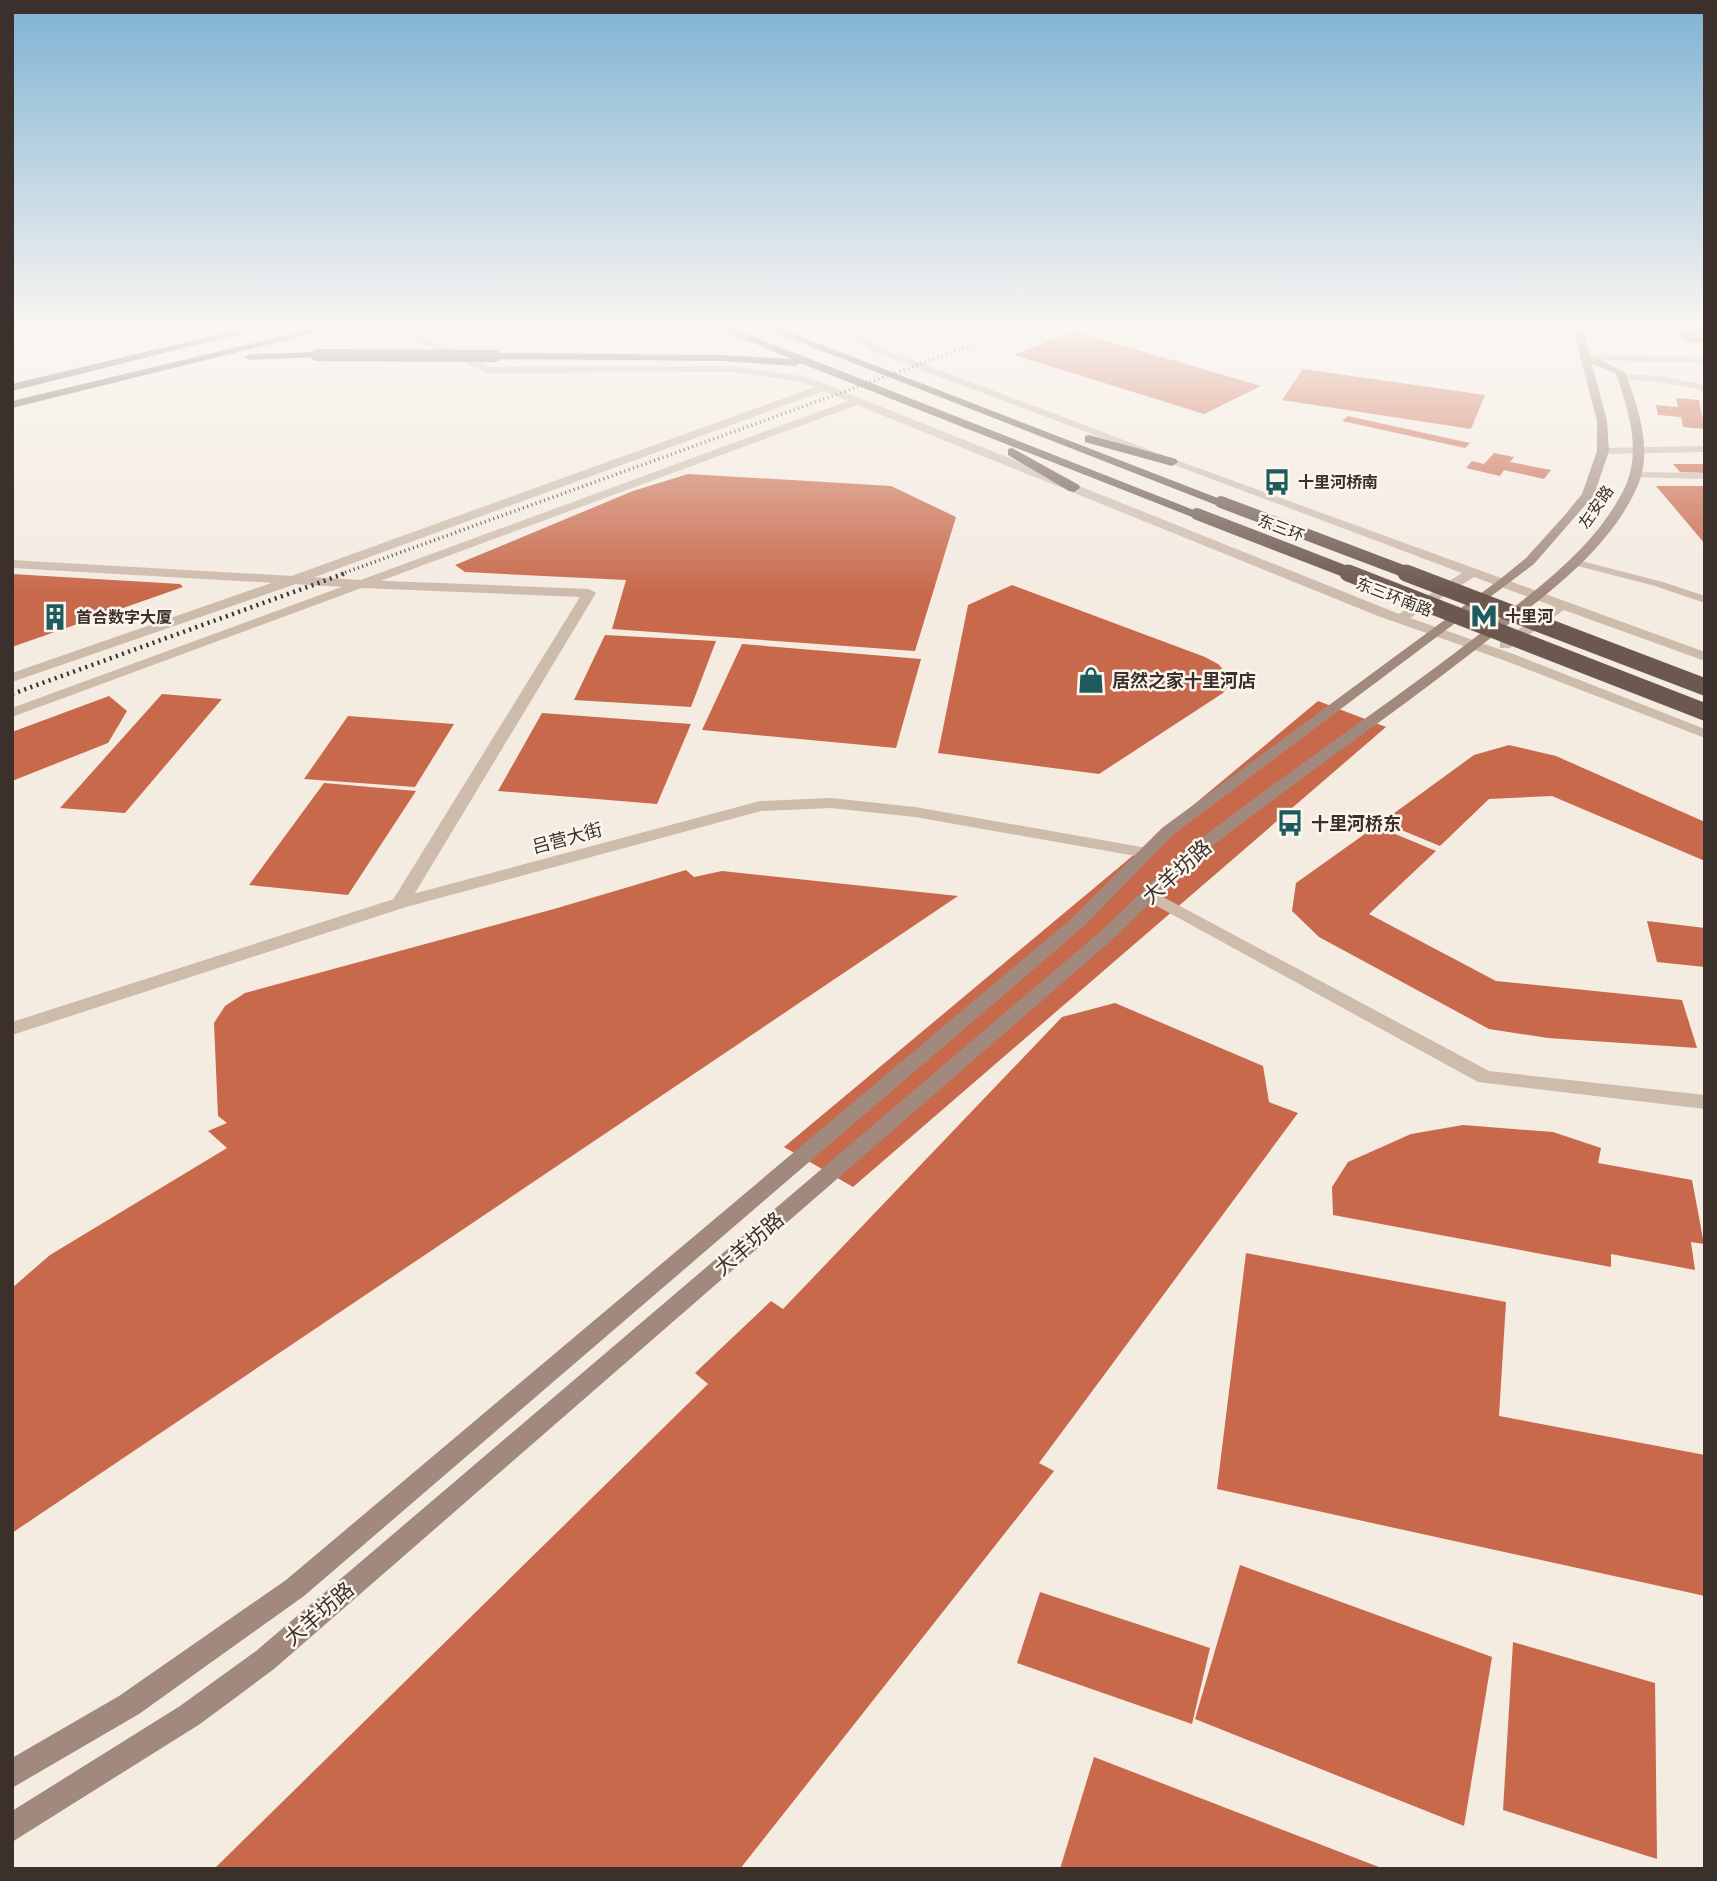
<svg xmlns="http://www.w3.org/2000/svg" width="1717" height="1881" font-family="'Roboto Condensed','Noto Sans SC',sans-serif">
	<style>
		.building { fill: #c8694b }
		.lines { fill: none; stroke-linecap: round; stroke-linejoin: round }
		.service { fill: #cdbbac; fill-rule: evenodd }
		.minor { fill: #cdbbac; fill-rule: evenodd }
		.tertiary { fill: #cdbbac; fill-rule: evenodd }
		.secondary { fill: #a18a7d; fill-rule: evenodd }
		.trunk { fill: #6c584f; fill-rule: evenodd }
		.rail-far1 { stroke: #3b302b; stroke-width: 3.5; stroke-dasharray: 1 3.5; stroke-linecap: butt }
		.rail { stroke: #3b302b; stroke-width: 4.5; stroke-dasharray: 2 4.5; stroke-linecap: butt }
		.trunk-bridge-far1 { stroke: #6c584f; stroke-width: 12 }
		.trunk-bridge { stroke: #6c584f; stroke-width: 17 }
		.labels { text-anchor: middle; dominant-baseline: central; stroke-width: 5; stroke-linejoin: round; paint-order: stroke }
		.far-poi-label { font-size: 16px; font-weight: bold; fill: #3b302b; stroke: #fbf5ee; text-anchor: start }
		.far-street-label { font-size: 16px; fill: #3b302b; stroke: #fbf5ee }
		.poi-label { font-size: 18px; font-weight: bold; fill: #3b302b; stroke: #fbf5ee; text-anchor: start }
		.street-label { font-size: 18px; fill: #3b302b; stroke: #fbf5ee }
		.near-street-label { font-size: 21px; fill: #3b302b; stroke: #fbf5ee }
	</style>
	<rect width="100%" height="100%" fill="#f4ebe1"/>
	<g class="building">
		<polygon points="1675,329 1705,329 1705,343 1686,342"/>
		<polygon points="1073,331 1261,386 1204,414 1014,355"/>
		<polygon points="1303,369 1485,395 1471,429 1282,400"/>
		<polygon points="1676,398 1699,400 1705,429 1683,427 1681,417 1658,415 1656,405 1678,407"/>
		<polygon points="1348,416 1470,443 1465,448 1342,421"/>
		<polygon points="1494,453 1514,457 1510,462 1551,470 1544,479 1504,470 1500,476 1466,468 1472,461 1484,464"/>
		<polygon points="1673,464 1705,464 1705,473 1680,472"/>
		<polygon points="688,474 891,486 956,517 915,651 612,629 626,580 465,572 455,565 633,491"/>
		<polygon points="1656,486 1705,486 1705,544"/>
		<polygon points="12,574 180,584 183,587 12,647"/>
		<polygon points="1012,585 1205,657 1218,664 1229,675 1229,684 1223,693 1099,774 938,753 968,605"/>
		<polygon points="605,635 716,641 691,707 574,700"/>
		<polygon points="742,644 921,659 896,748 702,730"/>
		<polygon points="162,694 222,699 125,813 60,808"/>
		<polygon points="109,696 127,711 108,743 12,781 12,732"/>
		<polygon points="1318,701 1386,727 853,1187 784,1147"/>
		<polygon points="542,713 691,724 657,804 498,791"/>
		<polygon points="348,716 454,724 415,787 304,779"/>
		<polygon points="1509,745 1556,756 1705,822 1705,861 1552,796 1489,799 1440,846 1382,822 1474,755"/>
		<polygon points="324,783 416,791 348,895 249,885"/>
		<polygon points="1376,826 1436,851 1369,914 1496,981 1682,1000 1697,1048 1548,1038 1489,1029 1319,937 1292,911 1296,883"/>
		<polygon points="686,870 694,877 722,871 958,896 12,1533 12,1288 50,1255 227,1148 208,1131 227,1123 218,1116 214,1023 225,1006 245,993 554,909"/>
		<polygon points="1647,921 1705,928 1705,967 1657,962"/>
		<polygon points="1115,1003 1263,1066 1269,1102 1298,1113 1039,1463 1054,1471 740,1869 214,1869 708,1384 695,1373 771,1301 783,1309 1062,1017"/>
		<polygon points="1463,1125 1553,1132 1601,1148 1598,1163 1692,1180 1704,1244 1691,1242 1695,1270 1611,1254 1611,1267 1333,1215 1332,1187 1348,1162 1411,1134"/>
		<polygon points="1246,1253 1506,1302 1499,1416 1705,1455 1705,1596 1217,1489"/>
		<polygon points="1240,1565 1492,1657 1464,1826 1195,1719"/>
		<polygon points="1040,1592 1210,1648 1192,1724 1017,1663"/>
		<polygon points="1513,1642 1655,1683 1657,1859 1503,1810"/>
		<polygon points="1094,1757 1384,1869 1060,1869"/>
	</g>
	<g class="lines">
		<g class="service">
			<polygon points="1618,374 1661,376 1705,385 1705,391 1661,382 1621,379 1616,376"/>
			<polygon points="1705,446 1705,452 1603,454 1598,451 1603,448"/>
			<polygon points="1635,472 1705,473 1705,479 1631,477 1630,475"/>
			<polygon points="1574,559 1663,582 1705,596 1705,603 1655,586 1570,564 1568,562"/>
		</g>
		<polygon class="minor" points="12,560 362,580 589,589 596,593 409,903 400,908 391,903 580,597 362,588 12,568"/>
		<g class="tertiary">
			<polygon points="394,329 407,329 488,367 733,366 807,377 1399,614 1462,573 871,351 857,339 853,329 863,329 865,336 879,347 1176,460 1705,652 1705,661 1564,610 1510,648 1500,648 1500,642 1553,606 1474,577 1410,618 1516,655 1705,729 1705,738 1506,661 1378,616 857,405 12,717 12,708 848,401 824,391 293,585 12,682 12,673 283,579 815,387 801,382 733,372 486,373"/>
			<polygon points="1581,355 1705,357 1705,363 1585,360 1581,359"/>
			<polygon points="831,798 915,807 1147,848 1155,853 1147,858 915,817 831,808 761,811 406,907 12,1035 12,1022 394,899 760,801"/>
			<polygon points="1150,890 1489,1071 1705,1095 1705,1109 1478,1082 1144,899 1142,895 1144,891"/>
		</g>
		<path class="secondary" d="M 1573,329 L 1583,329 L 1590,355 L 1625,372 C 1638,407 1653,449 1638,485 C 1609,552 1543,597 1488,640 C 1397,712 1302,776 1211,847 C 1176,874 1146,908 1114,938 L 274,1669 L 200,1724 L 12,1842 L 12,1811 L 180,1706 L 256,1651 L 1102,930 C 1134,900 1165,868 1199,840 C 1290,770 1386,706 1477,636 C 1531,593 1594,551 1625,487 C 1642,451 1628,408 1616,374 L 1592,364 L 1607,421 L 1609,451 L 1594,495 L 1534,564 L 1174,834 L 1084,926 L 304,1596 L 139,1714 L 12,1788 L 12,1758 L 119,1696 L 286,1580 L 1072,918 L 1162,828 L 1499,580 L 1526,558 L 1564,516 L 1582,494 L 1597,451 L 1597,421 Z"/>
		<g class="trunk">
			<polygon points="241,329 260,329 12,391 12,384"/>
			<polygon points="312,329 331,329 12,408 12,401"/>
			<polygon points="719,329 734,329 1204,514 1202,517 1192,517 800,363 795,366 722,361 495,359 489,356 495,353 722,355 792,359"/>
			<polygon points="766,329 781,329 1228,502 1226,505 1216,505"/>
			<polygon points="317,352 321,353 321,357 250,360 244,357 250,354"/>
			<polygon points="1089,435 1176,459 1178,462 1172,466 1085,442 1085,436"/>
			<polygon points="1012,448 1079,485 1080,488 1074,492 1069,491 1008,455 1008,449"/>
		</g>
		<polyline class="rail-far1" points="341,574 1017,329"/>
		<polyline class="rail" points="12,694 346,573"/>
		<g class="trunk-bridge-far1">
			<polyline points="317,355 495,356"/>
			<polyline points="1221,502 1411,574"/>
			<polyline points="1197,514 1352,574"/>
		</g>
		<g class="trunk-bridge">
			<polyline points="1348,573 1705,712"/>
			<polyline points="1406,573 1705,687"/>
		</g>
	</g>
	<linearGradient id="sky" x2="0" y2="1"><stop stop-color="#7eb2d2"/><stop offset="0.55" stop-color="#faf6f2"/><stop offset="1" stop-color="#faf6f2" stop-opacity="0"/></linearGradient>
	<rect width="1717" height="593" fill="url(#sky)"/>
	<defs>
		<symbol id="bus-bare" viewBox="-9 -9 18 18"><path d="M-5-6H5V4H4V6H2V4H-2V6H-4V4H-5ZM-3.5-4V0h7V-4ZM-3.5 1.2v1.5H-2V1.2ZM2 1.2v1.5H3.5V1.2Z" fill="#1f5a5e" stroke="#fbf5ee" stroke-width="2.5" paint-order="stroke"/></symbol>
		<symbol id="metro-bare" viewBox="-9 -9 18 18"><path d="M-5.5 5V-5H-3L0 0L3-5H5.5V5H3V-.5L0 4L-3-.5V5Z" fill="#1f5a5e" stroke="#fbf5ee" stroke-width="2.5" paint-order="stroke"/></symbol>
		<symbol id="building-bare" viewBox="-9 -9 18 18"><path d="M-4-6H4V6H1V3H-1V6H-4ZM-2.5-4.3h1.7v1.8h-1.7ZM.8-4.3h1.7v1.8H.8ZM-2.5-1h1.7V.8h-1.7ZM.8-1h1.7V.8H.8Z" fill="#1f5a5e" stroke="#fbf5ee" stroke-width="2.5" paint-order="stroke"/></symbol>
		<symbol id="shop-bare" viewBox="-9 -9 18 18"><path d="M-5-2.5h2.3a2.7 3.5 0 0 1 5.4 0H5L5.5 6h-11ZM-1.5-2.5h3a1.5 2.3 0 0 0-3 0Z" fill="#1f5a5e" stroke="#fbf5ee" stroke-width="2.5" paint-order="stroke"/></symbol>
	</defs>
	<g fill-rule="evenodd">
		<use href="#bus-bare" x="1258" y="463" width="38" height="38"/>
		<use href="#metro-bare" x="1465" y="597" width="38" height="38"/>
		<use href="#building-bare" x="36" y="598" width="38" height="38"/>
		<use href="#shop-bare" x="1072" y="661" width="38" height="38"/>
		<use href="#bus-bare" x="1271" y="804" width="38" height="38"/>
	</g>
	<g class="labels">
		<g class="far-poi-label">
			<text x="1298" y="482">十里河桥南</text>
			<text x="1505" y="616">十里河</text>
			<text x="76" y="617">首合数字大厦</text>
		</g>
		<g class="far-street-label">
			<text transform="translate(1596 507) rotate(-55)">左安路</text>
			<text transform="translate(1281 528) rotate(21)">东三环</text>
			<text transform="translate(1394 597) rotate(21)">东三环南路</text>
		</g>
		<g class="poi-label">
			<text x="1112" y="680">居然之家十里河店</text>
			<text x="1311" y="823">十里河桥东</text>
		</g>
		<g class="street-label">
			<text transform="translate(567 838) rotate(-15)">吕营大街</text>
		</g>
		<g class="near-street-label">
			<text transform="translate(1177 872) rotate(-42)">大羊坊路</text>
			<text transform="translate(749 1244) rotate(-41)">大羊坊路</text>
			<text transform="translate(319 1614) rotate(-41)">大羊坊路</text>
		</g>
	</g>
	<rect width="1717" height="1881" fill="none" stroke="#3b302b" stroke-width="28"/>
</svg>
